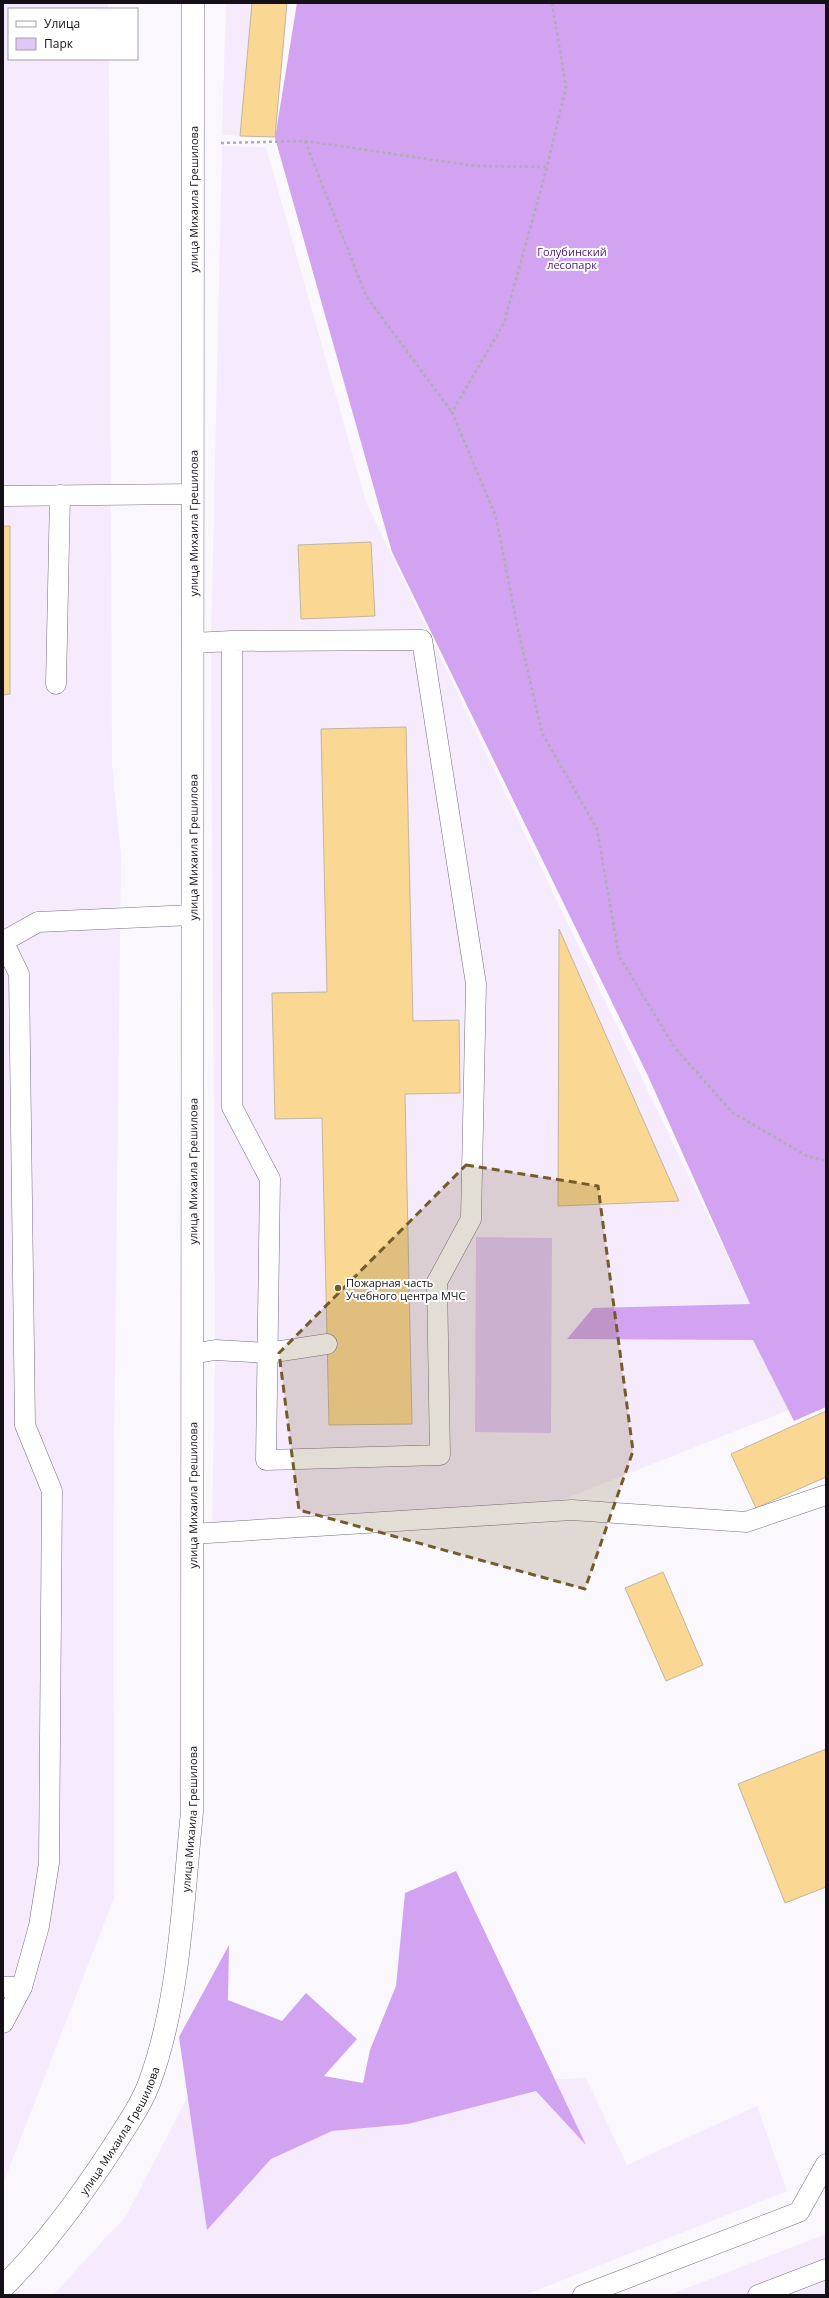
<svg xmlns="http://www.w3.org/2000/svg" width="829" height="2298" font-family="'Open Sans',sans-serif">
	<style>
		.built { fill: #f5ebfd }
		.green { fill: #e3c6f8 }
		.forest { fill: #d1a3f1 }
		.building { fill: #fad793; stroke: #c1b6a0 }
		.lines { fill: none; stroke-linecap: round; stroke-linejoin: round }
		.service-casing { stroke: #786d80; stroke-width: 21 }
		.minor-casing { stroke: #786d80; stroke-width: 23 }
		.path { stroke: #b0acb2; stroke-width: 2.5; stroke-dasharray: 3 3; stroke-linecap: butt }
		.service { stroke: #fff; stroke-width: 20 }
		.minor { stroke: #fff; stroke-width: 22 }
		.marked { fill: #735c2c; fill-opacity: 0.2; stroke: #735c2c; stroke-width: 3; stroke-dasharray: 8 5; stroke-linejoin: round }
		.poi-dot { fill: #735c2c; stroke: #fff; stroke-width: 1.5 }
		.labels { text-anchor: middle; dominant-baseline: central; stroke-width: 4; stroke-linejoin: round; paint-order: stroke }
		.street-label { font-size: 11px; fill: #151018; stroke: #fff }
		.park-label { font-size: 11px; fill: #511671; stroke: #fff }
		.poi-label { font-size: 11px; fill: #151018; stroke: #fff; text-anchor: start }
	</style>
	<rect width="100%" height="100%" fill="#fbf8fd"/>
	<g class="built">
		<polygon points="3,3 108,3 108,9 9,9 9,59 109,59 112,765 121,855 113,1546 114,1898 3,2184"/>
		<polygon points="226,3 287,3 275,137 222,135"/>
		<polygon points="222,146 266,147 366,502 799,1406 554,1503 212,1525 215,1350 211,641"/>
		<polygon points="586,2078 627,2165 757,2106 787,2191 525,2295 53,2295 126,2216 187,2098"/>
		<polygon points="826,2234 826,2295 669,2295"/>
	</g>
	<polygon class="green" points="476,1237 552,1238 551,1433 475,1432"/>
	<g class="forest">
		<polygon points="297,3 826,3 826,1407 794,1421 753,1340 567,1339 593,1308 750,1304 648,1076 392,552 275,138"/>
		<polygon points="456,1871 586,2145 536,2091 408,2124 332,2131 271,2159 207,2230 179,2037 229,1945 228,2000 282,2021 306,1993 357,2039 324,2076 363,2083 370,2050 396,1986 405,1893"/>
	</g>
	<g class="building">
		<polygon points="252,3 287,3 275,137 240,136"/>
		<polygon points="3,526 10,526 10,694 3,695"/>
		<polygon points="371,542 375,616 301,619 298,545"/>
		<polygon points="406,727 413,1021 459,1020 460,1093 405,1094 412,1424 329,1425 322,1118 275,1119 272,993 327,992 321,729"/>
		<polygon points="559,929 679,1201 558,1206"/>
		<polygon points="826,1411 826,1477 756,1508 731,1454"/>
		<polygon points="663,1572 703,1665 666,1681 625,1588"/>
		<polygon points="826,1749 826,1887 785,1903 738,1784"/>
	</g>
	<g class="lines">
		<defs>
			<g id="service">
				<polyline points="3,496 193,494"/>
				<polyline points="192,643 232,641 422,640 476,984 471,1219 437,1282 440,1455 266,1460 270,1179 232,1107 232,641"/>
				<polyline points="56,684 60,495"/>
				<polyline points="3,941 19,974 25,1425 52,1491 49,1863 39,1926 22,1987 3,2023"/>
				<polyline points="4,941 38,922 192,915"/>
				<polyline points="192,1354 215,1350 268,1353 327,1344"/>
				<polyline points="192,1534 572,1510 746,1522 826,1495"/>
				<polyline points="3,1987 22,1987"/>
				<polyline points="583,2295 799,2212 826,2164"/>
				<polyline points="758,2295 826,2269"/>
			</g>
			<g id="minor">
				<path id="s1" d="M 3,2287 C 45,2246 81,2196 113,2147 C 126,2126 142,2104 150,2081 C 180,1999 183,1898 192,1812 L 193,3"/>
			</g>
		</defs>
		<use href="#service" class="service-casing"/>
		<use href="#minor" class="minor-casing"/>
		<g class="path">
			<polyline points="552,3 566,87 547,167 504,323 452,412 496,517 517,625 542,733 597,829 619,956 675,1048 733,1113 807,1156 826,1161"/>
			<polyline points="305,141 366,296 452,412"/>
			<polyline points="221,143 305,141 476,166 547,167"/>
		</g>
		<use href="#service" class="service"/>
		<use href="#minor" class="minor"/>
	</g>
	<path class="marked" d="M 466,1165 L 598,1186 L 633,1451 L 585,1589 L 299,1510 L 279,1353 Z"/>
	<circle class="poi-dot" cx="338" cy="1288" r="4"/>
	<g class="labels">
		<g class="street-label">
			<text stroke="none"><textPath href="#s1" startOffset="2140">улица Михаила Грешилова</textPath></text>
			<text stroke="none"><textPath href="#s1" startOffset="1816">улица Михаила Грешилова</textPath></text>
			<text stroke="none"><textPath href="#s1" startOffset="1492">улица Михаила Грешилова</textPath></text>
			<text stroke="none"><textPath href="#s1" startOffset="1168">улица Михаила Грешилова</textPath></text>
			<text stroke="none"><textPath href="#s1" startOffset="844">улица Михаила Грешилова</textPath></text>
			<text stroke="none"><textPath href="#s1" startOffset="520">улица Михаила Грешилова</textPath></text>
			<text stroke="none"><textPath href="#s1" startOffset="196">улица Михаила Грешилова</textPath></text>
		</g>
		<g class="park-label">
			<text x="572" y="251">Голубинский<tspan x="572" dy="13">лесопарк</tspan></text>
		</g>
		<g class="poi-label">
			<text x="346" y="1282">Пожарная часть<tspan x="346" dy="13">Учебного центра МЧС</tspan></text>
		</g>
	</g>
	<rect width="829" height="2298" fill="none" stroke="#151018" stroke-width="8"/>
	<rect x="8" y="8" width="130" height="52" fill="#ffffff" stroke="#a19fa3"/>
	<rect x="16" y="21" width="20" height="6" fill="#ffffff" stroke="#a19fa3"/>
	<text x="44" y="28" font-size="12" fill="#151018">Улица</text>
	<rect x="16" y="38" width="20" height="12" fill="#e3c6f8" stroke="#a19fa3"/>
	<text x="44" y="48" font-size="12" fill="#151018">Парк</text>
</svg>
